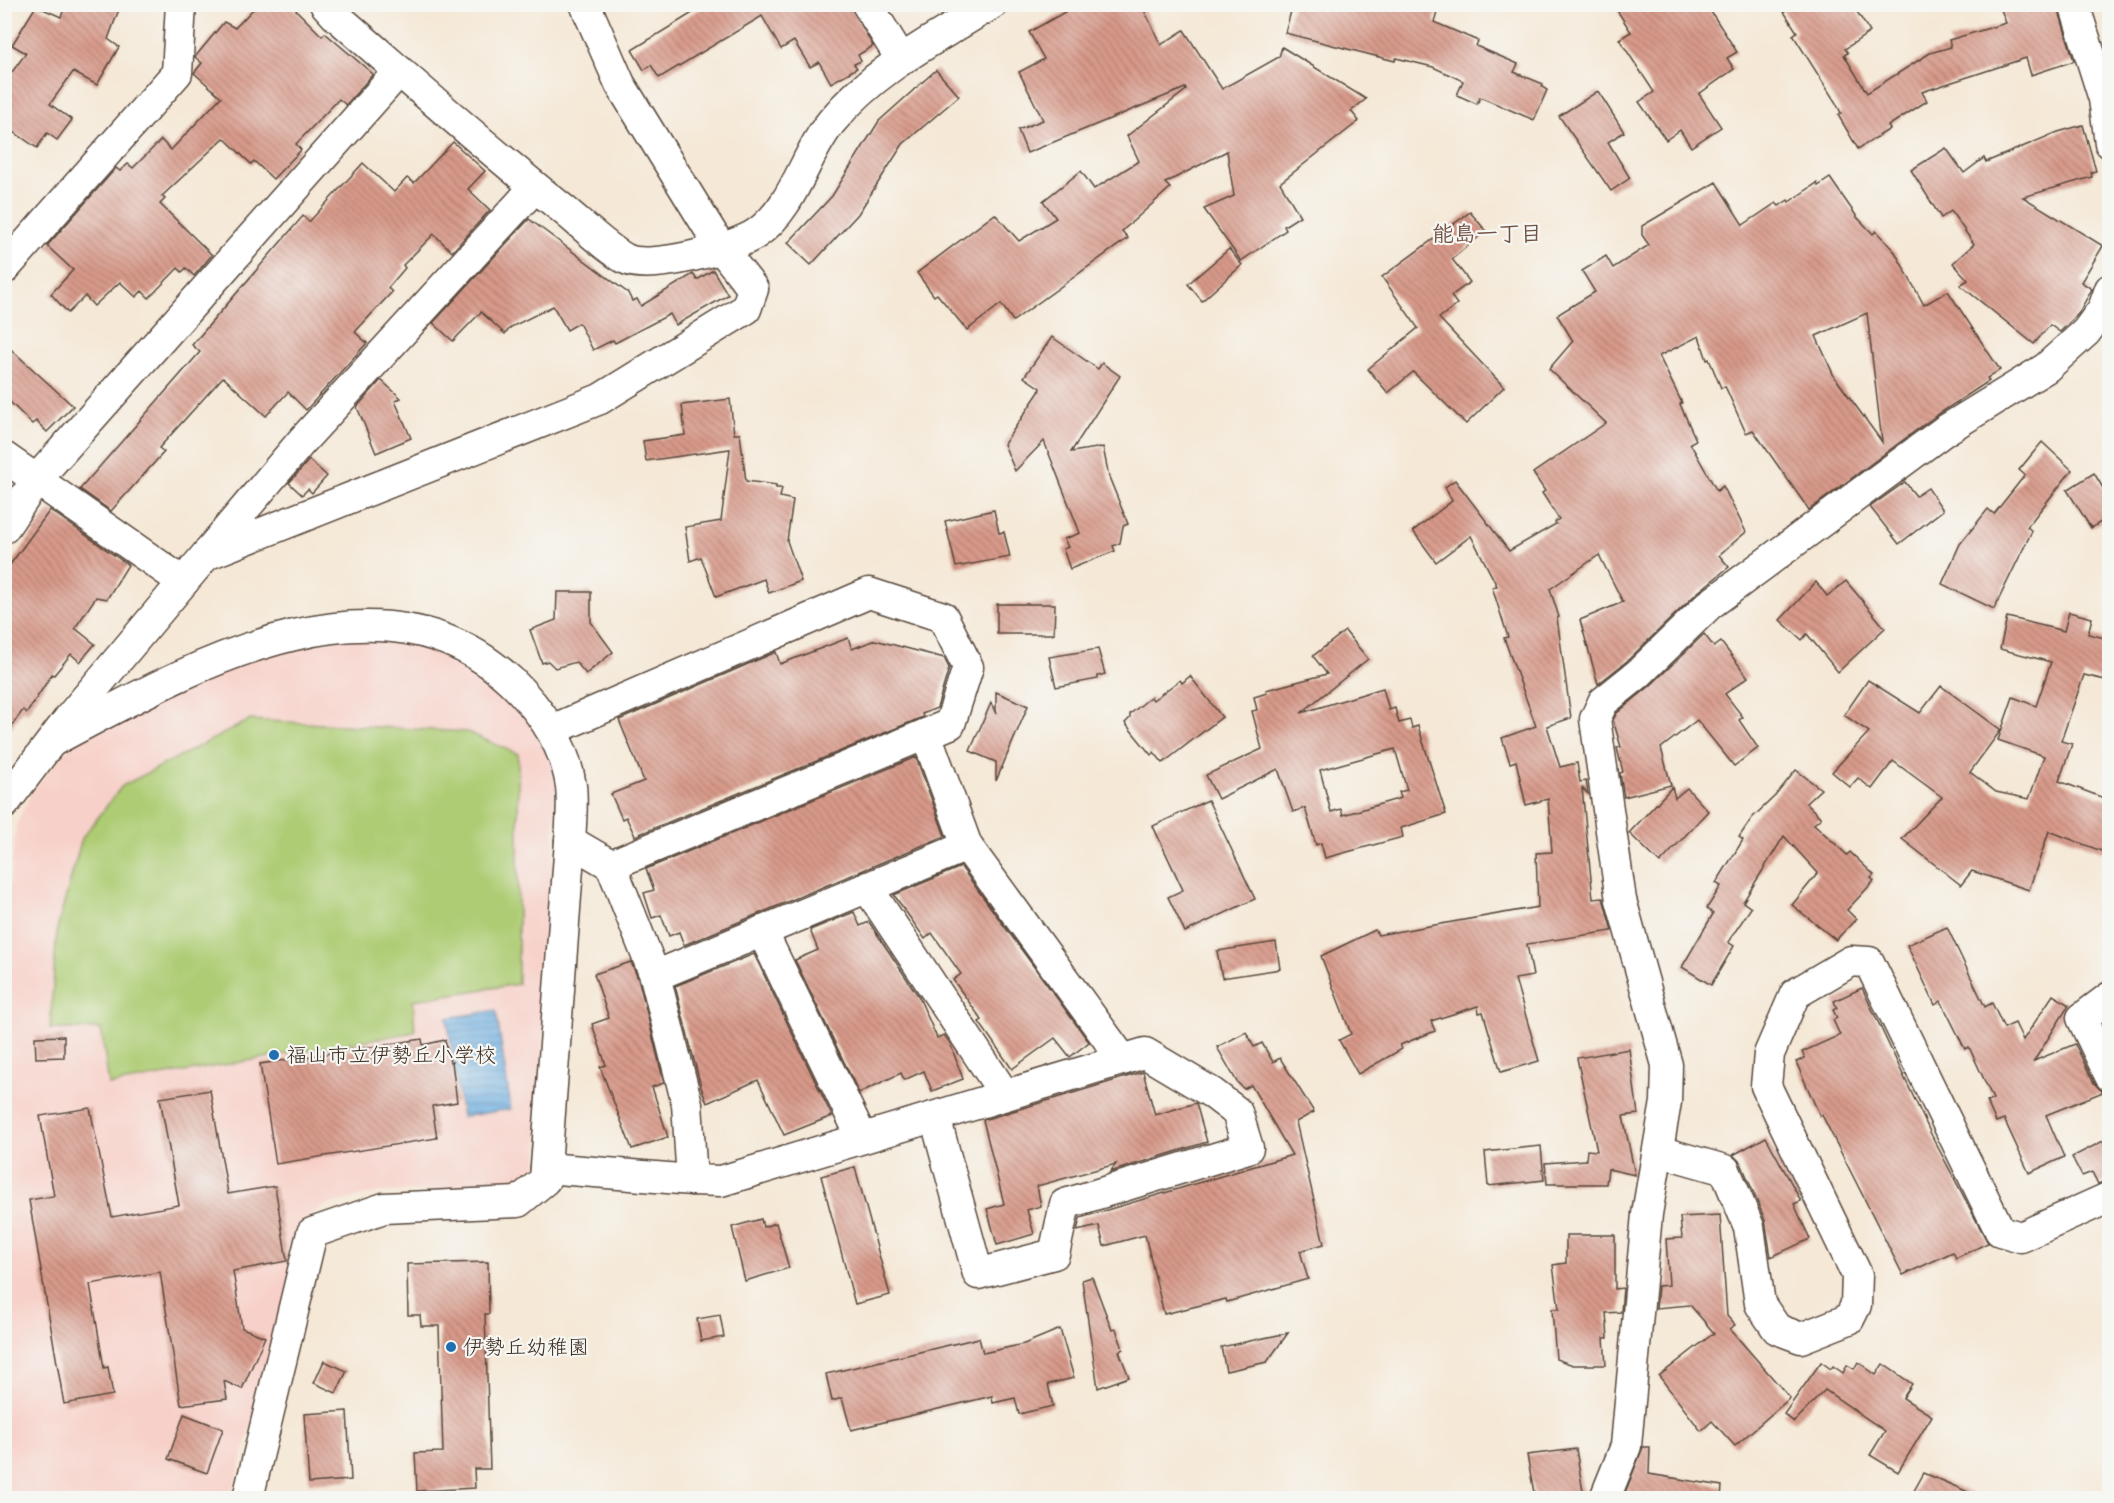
<svg xmlns="http://www.w3.org/2000/svg" width="2114" height="1503" font-family="'Architects Daughter','Klee One',sans-serif">
	<style>
		.built { fill: #f7d1c9 }
		.pitch { fill: #adcc73; stroke: #747b48; stroke-width: 1.5 }
		.water { fill: url(#water-rules); stroke: #546c7f; stroke-width: 1.5 }
		.building { fill: url(#building-back-hatch); fill-rule: evenodd }
		.lines { fill: none; stroke-linecap: round; stroke-linejoin: round }
		.minor-casing { stroke: #57463a; stroke-width: 33 }
		.minor { stroke: #fff; stroke-width: 30 }
		.poi-dot { fill: #1f6fb2; stroke: #f6f6f2; stroke-width: 2 }
		.labels { text-anchor: middle; dominant-baseline: central; stroke-width: 4.5; stroke-linejoin: round; paint-order: stroke }
		.poi-label { font-size: 21px; fill: #3b2a1e; stroke: #f6f6f2; text-anchor: start }
		.neighbourhood-label { font-size: 22px; font-weight: bold; fill: #725144; stroke: #f6f6f2 }
	</style>
	<defs>
		<pattern id="water-rules" width="6" height="5" patternUnits="userSpaceOnUse" patternTransform="scale(1.5)"><rect width="6" height="5" fill="#6cade0"/><path d="M0 2.5h6" fill="none" stroke="#5a8db5"/></pattern>
		<pattern id="building-back-hatch" width="6" height="6" patternUnits="userSpaceOnUse" patternTransform="scale(1.5)"><rect width="6" height="6" fill="#d89a8a"/><path d="M-1 5l2 2M0 0l6 6M5-1l2 2" fill="none" stroke="#b07e70"/></pattern>
	</defs>
	<rect width="100%" height="100%" fill="#f6f6f2"/>
	<filter id="ink" filterUnits="userSpaceOnUse"><feTurbulence type="fractalNoise" baseFrequency=".0167" numOctaves="2"/><feDisplacementMap in="SourceGraphic" scale="12" xChannelSelector="R" yChannelSelector="G"/><feConvolveMatrix kernelMatrix="1 2 1 2 8 2 1 2 1" color-interpolation-filters="sRGB"/></filter>
	<filter id="wash" filterUnits="userSpaceOnUse"><feTurbulence type="fractalNoise" baseFrequency=".008" numOctaves="4" result="noise"/><feDisplacementMap in="SourceGraphic" scale="24" xChannelSelector="R" yChannelSelector="G"/><feGaussianBlur stdDeviation="1.35" result="paint"/><feColorMatrix in="noise" values="0 0 0 0 0 0 0 0 0 0 0 0 0 0 0 0 0 1.4 0 .05"/><feComposite in="paint" operator="in"/></filter>
	<g filter="url(#wash)">
		<rect width="100%" height="100%" fill="#f5e8d6"/>
		<polygon class="built" points="350,637 445,648 490,675 530,717 557,775 537,1170 524,1182 503,1188 379,1192 323,1206 309,1216 232,1494 225,1498 5,1498 4,939 16,827 30,794 72,743 264,653"/>
		<polygon class="pitch" points="250,720 467,732 518,754 518,984 413,1000 415,1032 109,1085 101,1029 50,1029 57,929 82,838 122,786"/>
		<polygon class="water" points="496,1010 511,1109 462,1117 447,1018"/>
		<g id="blocks">
			<g class="building">
				<polygon points="66,4 121,4 108,39 119,47 97,85 73,72 50,104 72,120 57,140 47,133 37,148 4,125 4,83 26,53 12,45 36,6 61,17"/>
				<polygon points="258,4 290,4 322,36 325,33 373,74 346,105 339,99 296,144 301,150 273,179 254,161 251,164 224,138 162,196 165,199 160,204 212,255 194,276 186,268 182,272 178,268 149,298 142,291 136,297 120,282 94,306 85,296 68,313 51,294 73,270 47,246 116,168 120,171 128,164 133,168 161,140 171,150 221,97 194,73 202,63 195,57 224,22 235,28"/>
				<polygon points="707,4 850,4 873,46 858,55 861,61 854,64 857,68 831,83 819,62 810,67 794,41 781,49 762,16 659,78 651,65 644,70 632,50"/>
				<polygon points="1062,4 1141,4 1161,45 1184,30 1222,89 1279,57 1282,47 1366,99 1351,111 1359,121 1280,183 1300,216 1284,226 1286,230 1241,261 1204,209 1234,196 1227,151 1165,183 1170,188 1122,231 1128,238 1013,321 1001,304 967,330 937,294 934,296 917,273 995,214 1019,241 1056,218 1043,201 1081,171 1094,189 1139,161 1127,136 1186,90 1185,88 1027,153 1018,130 1043,120 1019,72 1044,59 1029,32 1065,12"/>
				<polygon points="1293,4 1425,4 1438,8 1434,22 1478,41 1476,46 1518,64 1514,72 1543,84 1542,87 1547,90 1534,120 1480,97 1477,104 1457,95 1463,81 1433,67 1396,58 1395,61 1285,33"/>
				<polygon points="1613,4 1706,4 1737,52 1727,58 1734,69 1699,94 1721,127 1691,147 1680,130 1666,140 1639,102 1654,92 1619,39 1631,32"/>
				<polygon points="1779,4 1852,4 1870,32 1845,49 1848,53 1844,55 1867,93 1930,53 1951,47 1949,40 2006,23 1999,4 2057,4 2074,61 2031,75 2026,58 1922,92 1927,101 1888,126 1890,129 1858,149 1838,115 1841,113 1836,103 1793,35 1797,32"/>
				<polygon points="936,70 959,96 903,144 858,214 811,265 788,243 832,196 879,121"/>
				<polygon points="1598,91 1624,132 1608,142 1630,178 1611,191 1559,116"/>
				<polygon points="2083,125 2096,171 2091,172 2092,177 2023,197 2103,246 2081,282 2092,289 2078,314 2060,332 2050,325 2034,344 1960,285 1968,280 1953,263 1974,244 1951,211 1941,218 1911,170 1946,148 1964,173 1984,158 1986,162 2058,132"/>
				<polygon points="453,142 485,171 468,189 490,210 452,252 434,234 403,265 405,268 388,288 392,292 355,332 367,343 306,410 288,392 266,416 223,377 159,448 164,452 111,511 80,489 200,352 192,345 303,216 309,222 363,163 394,192 407,178 414,183"/>
				<path d="M 1830,178 L 1857,217 L 1873,234 L 1876,231 L 1895,252 L 1924,305 L 1948,291 L 2000,370 L 1987,378 L 1989,381 L 1934,417 L 1809,510 L 1753,430 L 1746,433 L 1725,386 L 1721,388 L 1709,359 L 1707,360 L 1699,336 L 1659,356 L 1682,403 L 1680,404 L 1696,440 L 1690,443 L 1717,491 L 1723,486 L 1746,532 L 1719,555 L 1729,567 L 1697,593 L 1627,661 L 1598,684 L 1580,620 L 1623,602 L 1599,555 L 1550,589 L 1559,617 L 1557,618 L 1571,718 L 1547,726 L 1560,767 L 1577,763 L 1580,782 L 1586,781 L 1588,794 L 1582,788 L 1593,899 L 1603,898 L 1612,931 L 1527,944 L 1533,976 L 1515,979 L 1539,1061 L 1501,1072 L 1483,1012 L 1479,1013 L 1478,1006 L 1431,1021 L 1435,1031 L 1400,1045 L 1402,1049 L 1358,1074 L 1339,1040 L 1351,1034 L 1321,956 L 1375,930 L 1378,935 L 1538,907 L 1536,853 L 1552,852 L 1548,799 L 1526,805 L 1516,761 L 1510,763 L 1502,738 L 1536,726 L 1504,638 L 1508,637 L 1492,587 L 1497,586 L 1471,536 L 1436,562 L 1413,531 L 1452,501 L 1445,487 L 1455,480 L 1509,551 L 1556,524 L 1555,522 L 1559,519 L 1542,493 L 1545,491 L 1533,473 L 1606,423 L 1549,369 L 1573,341 L 1557,315 L 1595,292 L 1582,271 L 1606,256 L 1613,268 L 1649,245 L 1642,235 L 1642,226 L 1716,182 L 1743,225 L 1776,203 L 1779,206 L 1788,200 L 1789,202 L 1817,183 L 1818,186 ZM 1867,313 L 1882,442 L 1834,376 L 1816,336 Z"/>
				<polygon points="1470,212 1486,231 1452,259 1470,282 1451,296 1457,304 1439,318 1504,387 1466,424 1413,372 1388,393 1368,369 1418,328 1382,277"/>
				<polygon points="529,219 628,293 632,301 637,299 641,306 693,274 697,280 713,270 728,295 676,325 670,314 615,343 613,340 593,350 579,323 567,330 553,306 511,327 505,334 481,312 453,341 433,323"/>
				<polygon points="1229,249 1242,265 1202,301 1188,284"/>
				<polygon points="1052,337 1098,369 1102,363 1120,376 1071,452 1103,447 1109,477 1128,524 1123,526 1120,543 1113,546 1115,551 1070,569 1063,549 1068,547 1064,539 1080,533 1044,441 1015,471 1004,444 1039,392 1040,388 1024,377"/>
				<polygon points="4,343 73,406 47,432 36,421 32,424 4,396"/>
				<polygon points="381,380 401,398 395,401 411,438 376,453 357,407"/>
				<polygon points="730,399 734,434 740,434 746,481 776,485 776,488 782,488 780,497 793,500 787,541 801,581 769,593 764,579 716,597 701,557 690,561 685,527 721,521 730,449 646,461 643,441 685,435 682,405"/>
				<polygon points="2042,442 2072,470 2027,527 2032,531 1994,609 1942,584 1960,544 1988,509 1994,514 2025,475 2019,470"/>
				<polygon points="309,460 327,476 312,493 308,489 302,495 289,483"/>
				<polygon points="2094,473 2109,498 2109,517 2091,528 2067,490"/>
				<polygon points="1905,482 1916,496 1928,488 1943,510 1899,544 1870,507"/>
				<polygon points="50,510 128,565 107,599 96,597 75,628 95,644 80,662 71,654 54,675 52,674 27,713 23,710 4,737 4,573"/>
				<polygon points="994,510 999,533 1004,532 1010,557 956,567 945,521"/>
				<polygon points="1846,581 1885,628 1838,672 1807,634 1802,640 1780,620 1816,582 1827,596"/>
				<polygon points="557,592 591,592 591,622 613,652 586,674 576,662 555,668 548,661 542,663 530,630 556,620"/>
				<polygon points="997,604 1055,604 1054,634 997,634"/>
				<polygon points="2069,612 2092,618 2088,634 2109,639 2109,681 2084,675 2061,741 2072,744 2059,781 2109,800 2109,854 2049,831 2029,890 1972,871 1961,885 1902,839 1942,797 1893,761 1872,789 1858,778 1850,787 1832,772 1869,732 1844,715 1868,680 1920,713 1941,686 2001,730 1970,772 1996,792 2029,799 2044,756 1998,740 2013,697 2036,706 2051,662 2000,649 2007,617 2064,631"/>
				<path d="M 1345,631 L 1368,659 L 1301,713 L 1383,688 L 1389,710 L 1395,708 L 1399,723 L 1410,720 L 1412,728 L 1418,726 L 1446,814 L 1401,828 L 1403,837 L 1325,858 L 1321,843 L 1316,845 L 1305,808 L 1293,812 L 1278,769 L 1218,799 L 1206,775 L 1262,749 L 1252,711 L 1257,710 L 1254,697 L 1267,693 L 1266,690 L 1327,674 L 1313,656 ZM 1395,749 L 1407,790 L 1399,792 L 1401,798 L 1343,815 L 1341,809 L 1331,812 L 1320,770 Z"/>
				<polygon points="1704,634 1714,647 1721,642 1748,677 1725,694 1743,717 1739,720 1758,748 1734,766 1697,720 1661,748 1671,785 1624,797 1620,773 1623,772 1617,748 1621,747 1613,720 1617,713 1650,686"/>
				<polygon points="848,638 852,649 875,640 944,658 949,668 937,708 922,714 923,717 635,836 626,817 622,819 611,794 644,781 619,720 776,652 780,664"/>
				<polygon points="1098,649 1105,674 1098,676 1098,679 1056,687 1049,657"/>
				<polygon points="1190,676 1222,717 1163,763 1154,752 1151,755 1125,723 1130,718 1130,714 1151,697 1153,700 1180,680 1182,683"/>
				<polygon points="996,692 1028,706 996,781 996,762 970,751 991,703 996,714"/>
				<polygon points="916,757 945,836 684,945 679,932 669,936 661,915 652,918 644,893 654,890 646,869"/>
				<polygon points="1796,770 1821,789 1806,803 1821,818 1814,824 1847,855 1850,852 1874,875 1871,878 1874,881 1847,910 1856,919 1836,940 1792,905 1818,873 1784,836 1743,902 1751,908 1728,942 1734,946 1711,985 1682,967 1713,914 1707,908 1721,886 1716,883 1743,840 1739,837 1752,818 1775,796"/>
				<polygon points="1672,787 1675,798 1687,788 1708,811 1660,863 1629,833"/>
				<polygon points="1208,800 1255,899 1185,932 1168,897 1183,890 1153,826"/>
				<polygon points="961,867 1089,1042 1070,1057 1055,1038 1012,1069 979,1022 982,1020 953,980 961,974 932,933 925,939 894,895"/>
				<polygon points="854,912 860,926 869,922 919,997 937,1038 944,1035 950,1043 963,1079 932,1091 924,1071 904,1080 901,1073 859,1093 795,960 818,950 810,930"/>
				<polygon points="1947,927 1985,1007 1992,1003 2004,1028 2015,1023 2023,1040 2053,995 2069,1005 2034,1061 2075,1044 2094,1083 2103,1092 2046,1115 2064,1157 2029,1173 2004,1119 1996,1122 1987,1102 1993,1099 1969,1047 1965,1049 1941,1001 1935,1005 1907,945"/>
				<polygon points="1276,942 1280,969 1222,978 1217,951"/>
				<polygon points="754,954 832,1116 784,1135 758,1080 707,1103 701,1087 675,986"/>
				<polygon points="631,962 639,981 664,1083 652,1087 668,1137 632,1149 600,1067 606,1065 592,1024 609,1018 594,974"/>
				<polygon points="1862,988 1932,1136 1988,1243 1956,1258 1953,1252 1903,1275 1822,1115 1820,1116 1796,1062 1805,1058 1802,1052 1840,1035 1833,1020 1837,1018 1833,1010 1837,1008 1834,1001"/>
				<polygon points="1246,1032 1254,1047 1262,1043 1273,1062 1280,1058 1314,1112 1296,1122 1324,1244 1300,1251 1308,1279 1227,1302 1226,1299 1164,1314 1145,1235 1104,1246 1099,1226 1077,1231 1080,1218 1292,1155 1251,1085 1244,1089 1237,1082 1217,1047"/>
				<polygon points="64,1036 64,1057 36,1058 35,1037"/>
				<polygon points="422,1039 423,1045 445,1040 450,1062 452,1062 457,1102 432,1106 437,1138 276,1164 260,1064"/>
				<polygon points="1629,1049 1638,1114 1623,1116 1635,1175 1608,1169 1606,1184 1547,1184 1545,1163 1586,1160 1587,1150 1597,1151 1577,1058"/>
				<polygon points="1143,1072 1155,1115 1196,1103 1207,1142 1110,1172 1116,1164 1037,1186 1041,1206 1027,1210 1034,1234 997,1245 987,1209 1004,1204 983,1120"/>
				<polygon points="210,1090 228,1194 275,1186 287,1261 233,1271 242,1328 265,1337 242,1389 224,1381 227,1399 181,1405 160,1272 90,1284 104,1368 108,1367 113,1395 64,1404 29,1200 54,1196 40,1116 90,1108 112,1217 179,1205 160,1098"/>
				<polygon points="1766,1137 1801,1201 1794,1204 1810,1239 1771,1257 1765,1220 1741,1163 1733,1155"/>
				<polygon points="2109,1138 2109,1180 2098,1184 2092,1172 2082,1176 2072,1157"/>
				<polygon points="1541,1146 1544,1180 1488,1186 1485,1152"/>
				<polygon points="855,1167 890,1295 855,1304 821,1176"/>
				<polygon points="1720,1215 1727,1316 1735,1325 1730,1329 1790,1398 1735,1446 1712,1421 1701,1431 1659,1376 1714,1333 1690,1305 1656,1308 1658,1286 1669,1285 1666,1239 1682,1238 1680,1217"/>
				<polygon points="761,1219 763,1227 776,1223 789,1268 745,1281 732,1227"/>
				<polygon points="1566,1235 1615,1235 1615,1289 1623,1288 1621,1312 1606,1313 1608,1338 1604,1338 1606,1365 1573,1365 1556,1359 1552,1309 1559,1309 1553,1265 1566,1263"/>
				<polygon points="488,1262 489,1314 485,1314 490,1469 474,1469 475,1488 417,1491 415,1453 443,1452 439,1326 421,1326 420,1315 408,1315 407,1264"/>
				<polygon points="1092,1277 1112,1330 1116,1329 1123,1349 1119,1351 1129,1377 1098,1388 1082,1280"/>
				<polygon points="720,1315 724,1337 701,1341 697,1319"/>
				<polygon points="1060,1329 1074,1378 1048,1384 1053,1406 1019,1414 1015,1398 993,1403 992,1396 851,1430 842,1398 832,1401 826,1374 979,1338 983,1353 1024,1344"/>
				<polygon points="1288,1333 1267,1362 1226,1371 1221,1347"/>
				<polygon points="324,1361 347,1371 336,1393 314,1383"/>
				<polygon points="1821,1362 1831,1369 1833,1366 1843,1373 1847,1365 1854,1369 1858,1362 1876,1375 1883,1364 1912,1384 1903,1398 1932,1416 1898,1472 1870,1455 1885,1431 1825,1390 1794,1422 1784,1414"/>
				<polygon points="347,1411 351,1480 309,1483 304,1414"/>
				<polygon points="184,1414 223,1429 207,1473 168,1459"/>
				<polygon points="1643,1447 1650,1447 1649,1474 1722,1486 1721,1498 1623,1498"/>
				<polygon points="1576,1449 1584,1498 1535,1498 1527,1455"/>
				<polygon points="1924,1473 1982,1498 1910,1498"/>
			</g>
		</g>
	</g>
	<g filter="url(#ink)">
		<use href="#blocks" fill-opacity="0" stroke="#57463a" stroke-width="1.5"/>
		<g class="lines">
			<defs>
				<g id="minor">
					<path d="M 325,4 L 335,15 C 409,79 482,145 559,206 C 576,219 609,251 626,259 C 649,271 736,248 757,233 C 795,206 804,155 832,121 C 875,69 935,39 992,4"/>
					<polyline points="867,4 901,59"/>
					<polyline points="2074,4 2104,99 2110,143"/>
					<polyline points="4,269 177,73 181,4"/>
					<polyline points="4,457 183,582"/>
					<polyline points="4,528 37,479 399,71"/>
					<polyline points="209,551 302,441 535,187"/>
					<polyline points="552,730 869,593 943,617 968,667 950,724 611,865 570,841"/>
					<polyline points="926,734 967,846 1123,1060"/>
					<path d="M 53,741 C 184,671 378,557 511,681 C 540,709 565,745 571,786 C 573,803 571,823 570,841 L 545,1180 L 518,1202 L 384,1208 L 312,1233 L 248,1498"/>
					<polyline points="4,804 70,717 206,555 600,399 746,309 753,289 721,248 620,84 585,4"/>
					<polyline points="611,865 655,976 687,1104 692,1180 721,1181 1145,1053 1212,1093 1237,1112 1248,1148 1065,1204 1054,1254 978,1274 935,1117"/>
					<polyline points="867,887 1005,1095"/>
					<polyline points="762,931 862,1138"/>
					<polyline points="655,976 967,846"/>
					<polyline points="2110,997 2082,1018 2110,1076"/>
					<polyline points="1658,1151 1725,1170 1749,1227 1760,1304 1777,1329 1801,1338 1849,1319 1856,1305 1857,1275 1766,1086 1769,1054 1795,994 1851,961 1869,962 2000,1231 2021,1237 2110,1197"/>
					<polyline points="546,1168 692,1180"/>
					<polyline points="1605,1498 1626,1446 1647,1214 1666,1102 1667,1065 1621,900 1595,719 1603,702 1638,674 1709,605 1944,431 2046,368 2086,332 2103,309 2110,289"/>
				</g>
			</defs>
			<use href="#minor" class="minor-casing"/>
			<use href="#minor" class="minor"/>
		</g>
	</g>
	<g class="poi-dot">
		<circle cx="274" cy="1055" r="6"/>
		<circle cx="451" cy="1347" r="6"/>
	</g>
	<g class="labels">
		<g class="poi-label">
			<text x="286" y="1055">福山市立伊勢丘小学校</text>
			<text x="463" y="1347">伊勢丘幼稚園</text>
		</g>
		<g class="neighbourhood-label">
			<text x="1487" y="234">能島一丁目</text>
		</g>
	</g>
	<rect width="2114" height="1503" fill="none" stroke="#f6f6f2" stroke-width="24"/>
</svg>
